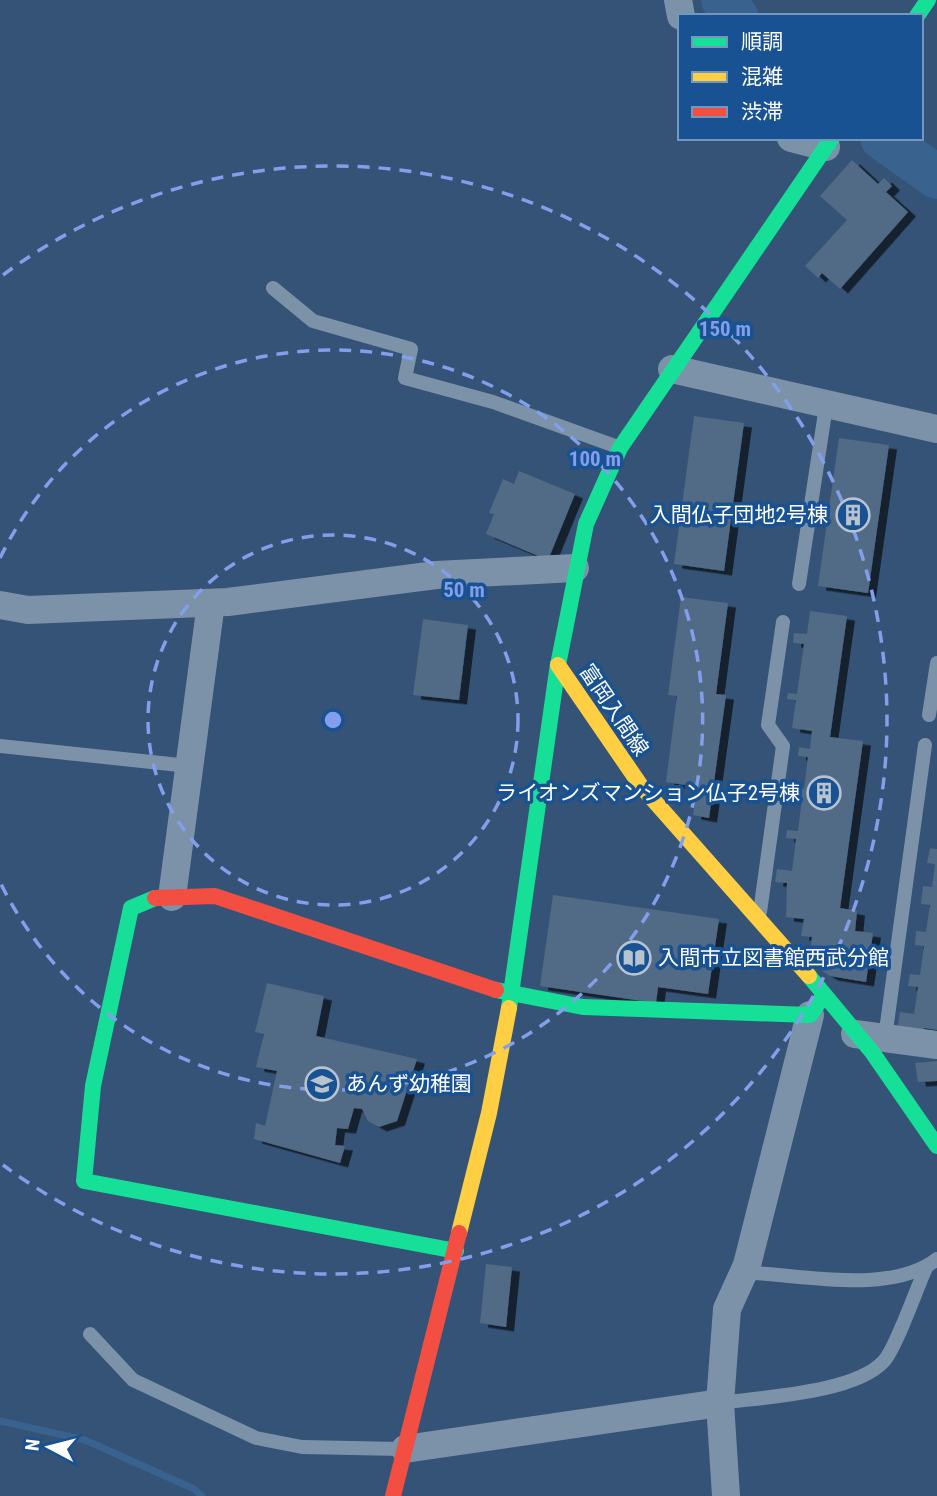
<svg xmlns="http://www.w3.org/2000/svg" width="937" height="1496" font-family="'Roboto Condensed','Noto Sans JP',sans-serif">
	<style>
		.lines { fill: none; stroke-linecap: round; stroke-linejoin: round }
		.stream { stroke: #39628f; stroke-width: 7 }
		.river { stroke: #39628f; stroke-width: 44 }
		.building { fill: #516a85; filter: url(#shadow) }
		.lane { stroke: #7c92a9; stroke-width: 14 }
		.street { stroke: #7c92a9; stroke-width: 28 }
		.fast { stroke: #16e098; stroke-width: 16 }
		.slow { stroke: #ffcf43; stroke-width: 16 }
		.jam { stroke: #f24e42; stroke-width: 16 }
		.ring { fill: none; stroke: #839eea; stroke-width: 3.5; stroke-dasharray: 12 9 }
		.labels { text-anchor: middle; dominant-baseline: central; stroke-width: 7; stroke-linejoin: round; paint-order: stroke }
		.poi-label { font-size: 21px; fill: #fff; stroke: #185292; text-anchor: end }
		.street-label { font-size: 21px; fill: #fff; stroke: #185292 }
		.centre { fill: #839eea; stroke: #185292; stroke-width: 3.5 }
		.ring-label { font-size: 21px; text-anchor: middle; font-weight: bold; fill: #839eea; stroke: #185292; stroke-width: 7; stroke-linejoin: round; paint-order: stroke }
	</style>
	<defs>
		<filter id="shadow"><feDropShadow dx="8" dy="4.5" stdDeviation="0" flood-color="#0009"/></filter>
	</defs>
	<rect width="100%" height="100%" fill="#345376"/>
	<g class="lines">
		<polyline class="stream" points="0,1421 85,1440 194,1489 202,1496"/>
		<g class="river">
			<polyline points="723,0 736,16"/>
			<polyline points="882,138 937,177"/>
		</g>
	</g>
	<g class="building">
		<polygon points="852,160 878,184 884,178 892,186 886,192 908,212 840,289 822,273 818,278 805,266 847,220 820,196"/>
		<polygon points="694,416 744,423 724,571 674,564"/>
		<polygon points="839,438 889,445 868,593 818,586"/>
		<polygon points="519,471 575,494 548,560 486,534 494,514 489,513 503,479 514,484"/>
		<polygon points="681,597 728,603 716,694 726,695 709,818 693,815 697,787 666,782 677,696 668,695"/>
		<polygon points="810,611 847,616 830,737 863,741 840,908 857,911 855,931 873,933 866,982 830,976 822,971 824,955 810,953 812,937 801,936 804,919 786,917 787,883 775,882 777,869 792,871 796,839 786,838 787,830 798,831 802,799 791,797 792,788 804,789 808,757 798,756 799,747 810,749 812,731 792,728 796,700 787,699 788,693 797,694 804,644 793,643 794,633 807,634"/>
		<polygon points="423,619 468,625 459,700 413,695"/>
		<polygon points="930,848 937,849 937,1030 924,1028 923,1035 897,1031 900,1012 914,1014 918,987 908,986 910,974 920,975 924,946 915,945 916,931 926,932 930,905 921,904 923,886 932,887 935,864 927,863"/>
		<polygon points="553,895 719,919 708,994 658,987 656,1003 540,986"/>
		<polygon points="267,983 324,996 316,1036 417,1059 397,1121 379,1127 368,1121 362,1109 354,1108 348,1129 337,1128 335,1145 345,1146 340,1163 254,1139 256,1123 265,1126 277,1071 256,1067 264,1034 255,1032"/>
		<polygon points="937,1061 937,1081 918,1082 915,1063"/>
		<polygon points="486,1264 512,1267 506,1327 480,1323"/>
	</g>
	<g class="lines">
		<g class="lane">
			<polyline points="273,288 313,321 411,349 405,378 493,402 618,447"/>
			<polyline points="799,584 826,406"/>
			<polyline points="929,715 937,663"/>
			<polyline points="0,746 189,766"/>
			<polyline points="760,912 783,746 768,725 783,622"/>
			<polyline points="885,1038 925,745"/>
			<path d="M 747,1265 L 754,1273 C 808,1276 892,1294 937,1259"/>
			<polyline points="90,1334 133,1380 256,1438 302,1447 401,1449"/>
			<path d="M 720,1403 C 763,1397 855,1393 884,1361 C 896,1348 917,1287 926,1268"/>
		</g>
		<g class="street">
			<polyline points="678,0 681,16"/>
			<polyline points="791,138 826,147"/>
			<polyline points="672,369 937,429"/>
			<polyline points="0,605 28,610 228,602 436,575 575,568"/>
			<polyline points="172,897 211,603"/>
			<polyline points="855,1034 937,1045"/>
			<polyline points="405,1449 720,1403"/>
			<polyline points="726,1496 720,1403 727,1309 747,1265 810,1015"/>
		</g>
		<g class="fast">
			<polyline points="917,16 928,0"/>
			<polyline points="558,665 586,524 620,448 832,138"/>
			<polyline points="155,898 131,908 93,1086 84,1181 456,1251"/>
			<polyline points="809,976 872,1052 937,1146"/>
			<polyline points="496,990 583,1007 810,1015 824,995"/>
			<polyline points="509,1008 558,664"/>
		</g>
		<g class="slow">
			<polyline points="558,665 641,786 809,976"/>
			<polyline points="459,1233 489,1113 509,1008"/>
		</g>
		<g class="jam">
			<polyline points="155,898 215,896 496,990"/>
			<polyline points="393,1496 459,1233"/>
		</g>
	</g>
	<g class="ring">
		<circle cx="333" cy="720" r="185"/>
		<path d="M0 558A370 370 0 1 1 0 882"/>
		<path d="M3 275A554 554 0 1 1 3 1165"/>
	</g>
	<defs>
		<symbol id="building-ring" viewBox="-11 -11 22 22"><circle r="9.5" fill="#185292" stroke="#b8c3cf" stroke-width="1.5"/><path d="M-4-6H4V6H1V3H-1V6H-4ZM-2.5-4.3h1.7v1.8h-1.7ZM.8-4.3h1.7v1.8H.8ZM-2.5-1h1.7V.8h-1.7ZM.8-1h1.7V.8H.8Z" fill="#b8c3cf"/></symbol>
		<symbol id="library-ring" viewBox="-11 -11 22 22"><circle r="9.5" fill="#185292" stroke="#b8c3cf" stroke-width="1.5"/><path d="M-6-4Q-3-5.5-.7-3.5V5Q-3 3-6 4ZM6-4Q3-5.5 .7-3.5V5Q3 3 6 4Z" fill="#b8c3cf"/></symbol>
		<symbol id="school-ring" viewBox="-11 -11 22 22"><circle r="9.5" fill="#185292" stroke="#b8c3cf" stroke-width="1.5"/><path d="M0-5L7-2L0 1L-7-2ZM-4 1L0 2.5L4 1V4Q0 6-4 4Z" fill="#b8c3cf"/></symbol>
	</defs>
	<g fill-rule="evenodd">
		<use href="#building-ring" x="834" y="496" width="38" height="38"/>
		<use href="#building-ring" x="805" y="774" width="38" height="38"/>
		<use href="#library-ring" x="615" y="939" width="38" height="38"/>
		<use href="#school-ring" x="303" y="1065" width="38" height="38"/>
	</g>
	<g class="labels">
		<g class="poi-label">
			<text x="828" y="515">入間仏子団地2号棟</text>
			<text x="800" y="793">ライオンズマンション仏子2号棟</text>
			<text x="658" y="958" text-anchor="start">入間市立図書館西武分館</text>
			<text x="346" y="1084" text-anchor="start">あんず幼稚園</text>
		</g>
		<g class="street-label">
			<text transform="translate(614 710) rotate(56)">富岡入間線</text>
		</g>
	</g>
	<circle cx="333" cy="720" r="10" class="centre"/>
	<g class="ring-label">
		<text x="725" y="336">150 m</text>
		<text x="595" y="466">100 m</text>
		<text x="464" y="597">50 m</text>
	</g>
	<rect x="678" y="14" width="245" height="126" fill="#185292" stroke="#7497be" stroke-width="2"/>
	<rect x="692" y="37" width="35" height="10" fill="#16e098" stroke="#7497be" stroke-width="2"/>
	<text x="741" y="49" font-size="21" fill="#ffffff">順調</text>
	<rect x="692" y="72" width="35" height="10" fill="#ffcf43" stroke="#7497be" stroke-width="2"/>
	<text x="741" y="84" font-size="21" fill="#ffffff">混雑</text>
	<rect x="692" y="107" width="35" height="10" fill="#f24e42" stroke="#7497be" stroke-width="2"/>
	<text x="741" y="119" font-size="21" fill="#ffffff">渋滞</text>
	<g transform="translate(49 1447) rotate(277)" stroke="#185292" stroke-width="5" paint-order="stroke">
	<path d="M0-5L12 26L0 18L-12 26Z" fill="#ffffff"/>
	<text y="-10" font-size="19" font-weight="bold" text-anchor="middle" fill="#ffffff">N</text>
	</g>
</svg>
